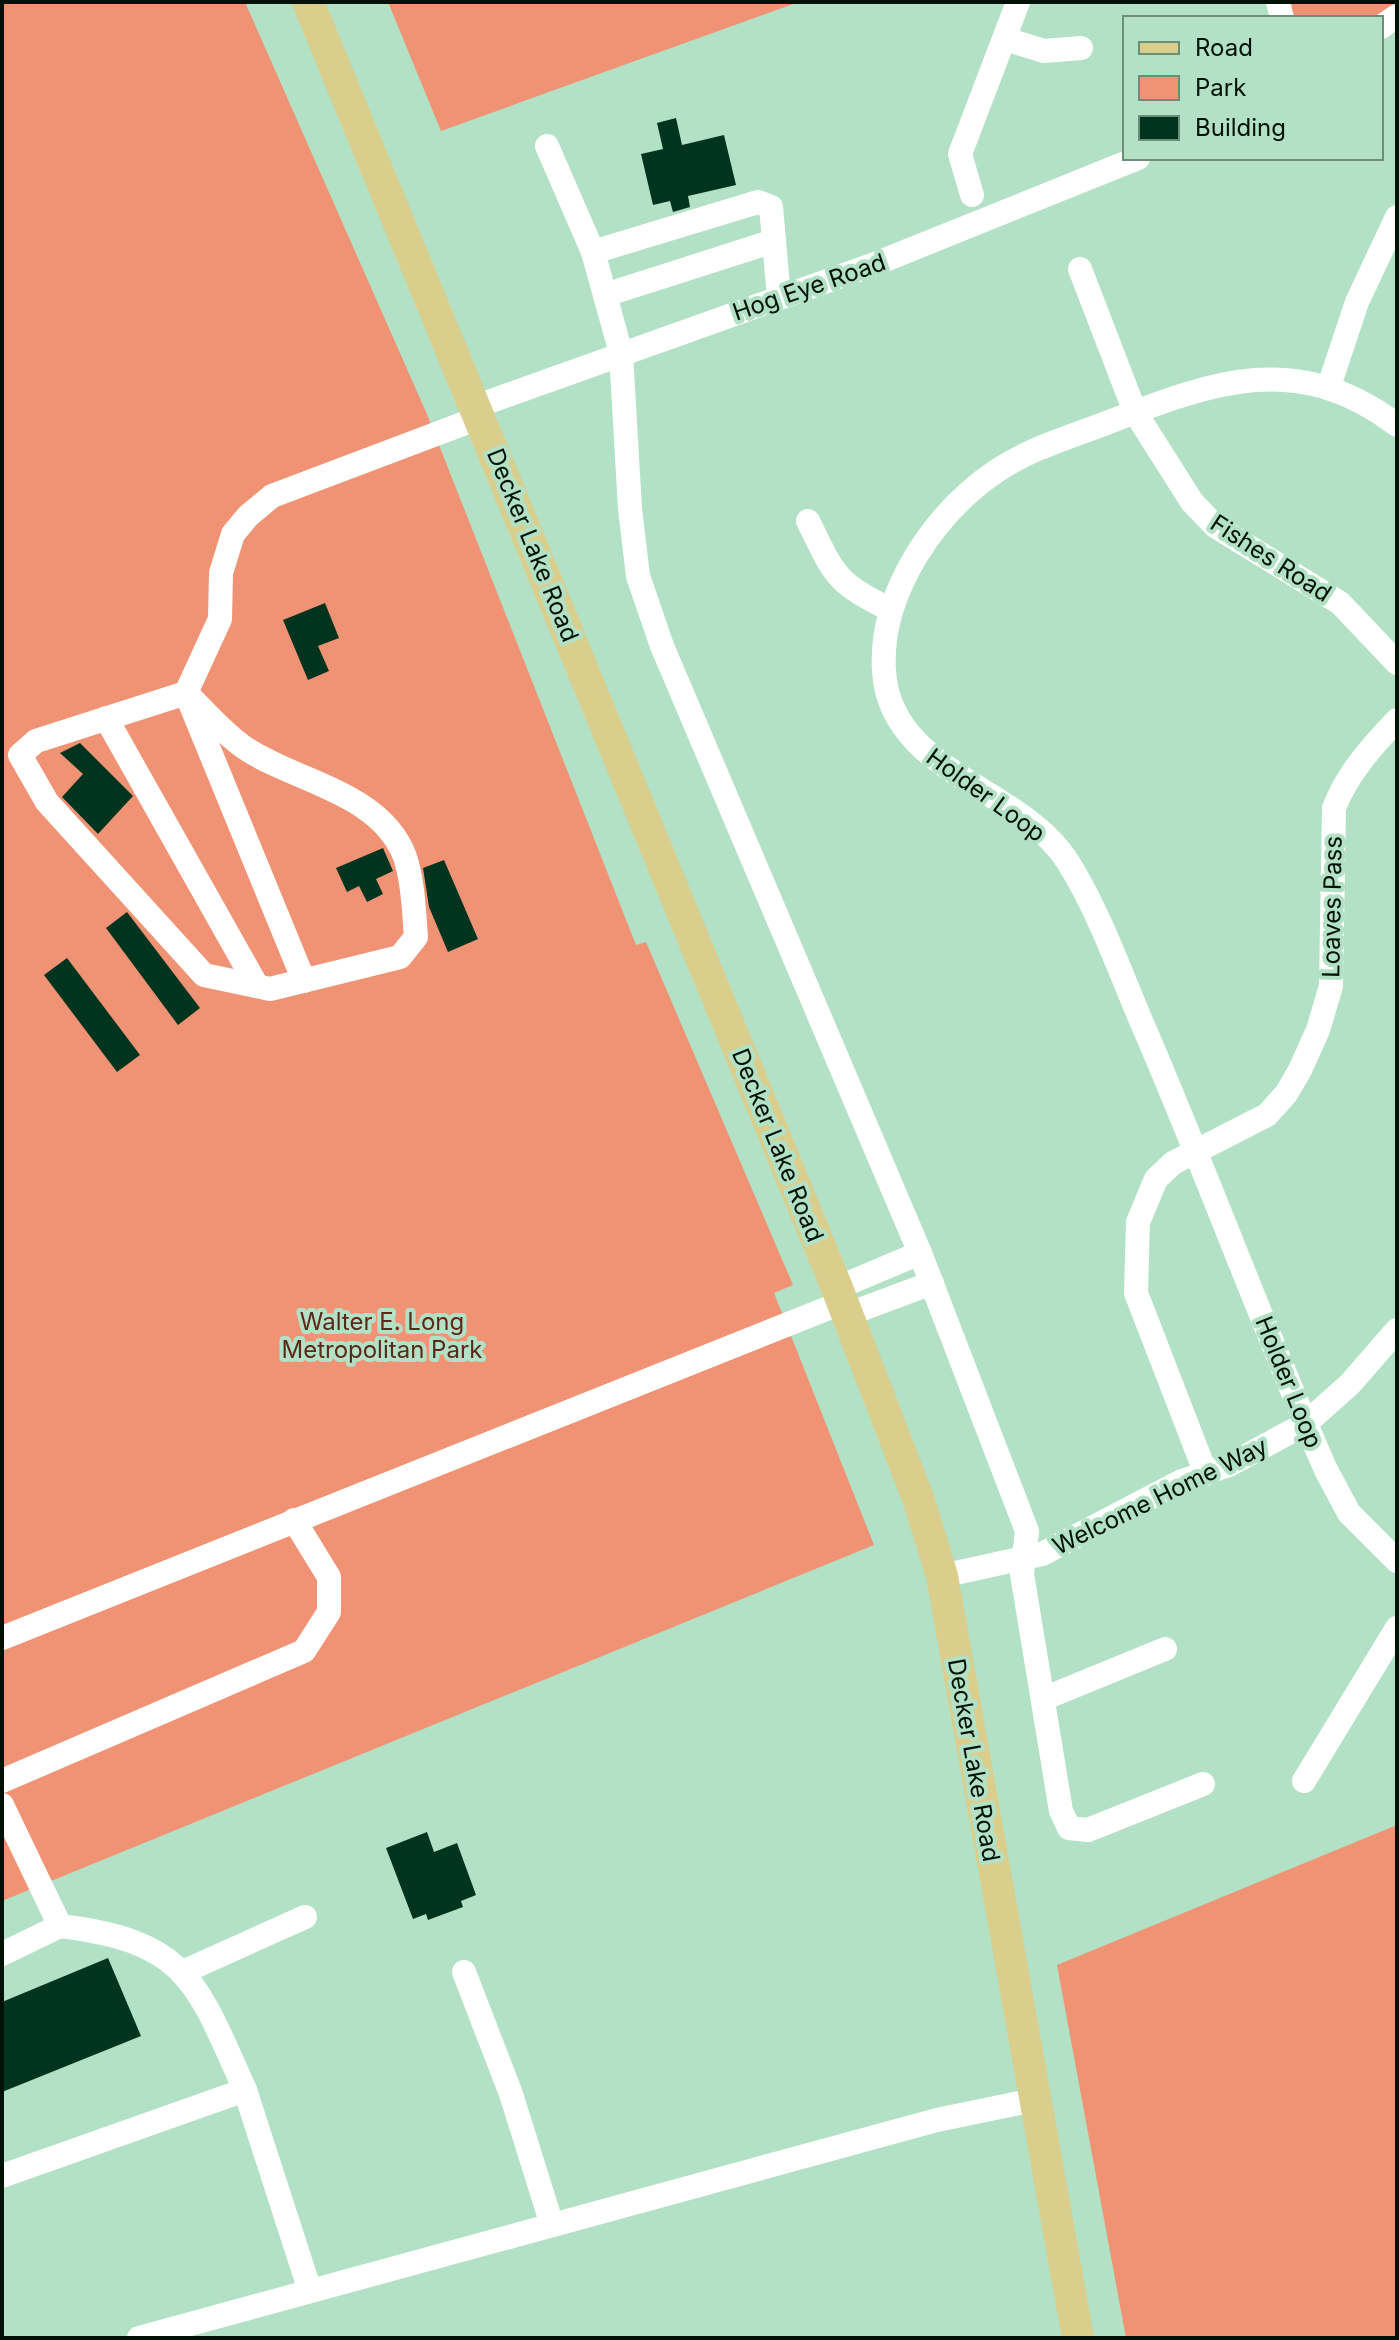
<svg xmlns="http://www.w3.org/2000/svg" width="1399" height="2340" font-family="Inter,sans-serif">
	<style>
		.green { fill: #f09375 }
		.building { fill: #00341e }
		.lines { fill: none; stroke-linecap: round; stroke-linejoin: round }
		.minor { stroke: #fff; stroke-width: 24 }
		.major { stroke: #dace8c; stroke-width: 32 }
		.labels { text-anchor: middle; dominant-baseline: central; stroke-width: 8; stroke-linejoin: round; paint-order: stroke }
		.street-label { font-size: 24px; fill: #021108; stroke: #b2e1c5 }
		.park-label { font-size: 24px; fill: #5b2919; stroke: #b2e1c5 }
	</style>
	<rect width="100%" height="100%" fill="#b2e1c5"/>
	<g class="green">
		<polygon points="2,2 245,2 426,412 636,945 646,942 793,1285 774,1293 874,1545 2,1901"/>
		<polygon points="388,2 799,2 441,131"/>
		<polygon points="1290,2 1397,2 1397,32 1381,37 1381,18 1275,18"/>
		<polygon points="1397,1825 1397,2338 1126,2338 1057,1965"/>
	</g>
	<g class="building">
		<polygon points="676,118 682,145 724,135 736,185 688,196 690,207 673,212 670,201 653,205 641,154 663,149 657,123"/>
		<polygon points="325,603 339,638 318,646 329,671 308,680 283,620"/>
		<polygon points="80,743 133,796 98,834 62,797 83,774 60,753"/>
		<polygon points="383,848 393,871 376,879 383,894 367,902 359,886 347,892 336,868"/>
		<polygon points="444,860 478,939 448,952 429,907 423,868"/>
		<polygon points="127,912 200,1008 178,1025 106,928"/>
		<polygon points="67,958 140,1055 117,1072 44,975"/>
		<polygon points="427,1832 434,1852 457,1843 476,1895 461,1901 463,1907 428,1920 426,1914 413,1919 386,1848"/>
		<polygon points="108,1958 141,2036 2,2092 2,2002"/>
	</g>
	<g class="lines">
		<g class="minor">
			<polyline points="1278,2 1282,18"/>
			<polyline points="1381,27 1397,16"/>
			<polyline points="1005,39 1044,51 1081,48"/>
			<polyline points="547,146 593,252"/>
			<polyline points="972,195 960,154 1018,2"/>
			<polyline points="774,241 771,207 758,202 593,252 621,353 630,509 638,576 662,646 920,1253 1027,1531 1022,1574 1061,1811 1069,1828 1088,1830 1203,1784"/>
			<polyline points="1080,269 1135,412 1192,502 1215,526 1340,603 1397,663"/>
			<polyline points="605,295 774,241 779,297"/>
			<polyline points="1329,386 1357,302 1397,217"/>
			<polyline points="477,406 875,264 1138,158"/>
			<path d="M 1397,425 C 1297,350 1215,381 1109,422 C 1073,436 1031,448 998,470 C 935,512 879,593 884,671 C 890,773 1021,787 1068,862 C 1100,913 1121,975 1145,1030 C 1208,1176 1262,1325 1326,1470 L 1349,1513 L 1397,1561"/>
			<path d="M 808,521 C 835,576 835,582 891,610"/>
			<path d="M 186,693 C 205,711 224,734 245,748 C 295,782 381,792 405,857 C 413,881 414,912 416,937 L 400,957 L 270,989 L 204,975 L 47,802 L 20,755 L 36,741 L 186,693 L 220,619 L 221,573 L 233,534 L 248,516 L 272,496 L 481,417"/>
			<polyline points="190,703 304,981"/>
			<polyline points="106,718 257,986"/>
			<polyline points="837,1288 920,1253"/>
			<polyline points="846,1315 932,1283"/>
			<path d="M 1206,1474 L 1136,1293 L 1138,1222 L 1156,1179 L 1173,1163 L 1267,1115 L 1286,1094 L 1300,1070 L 1318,1030 L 1331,986 L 1334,808 C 1347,774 1372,746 1397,720"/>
			<polyline points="942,1576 1042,1554 1182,1481 1229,1465 1305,1424 1350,1384 1397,1330"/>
			<polyline points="2,1638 841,1303"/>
			<polyline points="1043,1699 1165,1649"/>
			<polyline points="2,1781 304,1651 329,1612 329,1577 294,1520"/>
			<polyline points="1304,1781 1397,1628"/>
			<polyline points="2,1805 60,1926 2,1954"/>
			<path d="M 60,1926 C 188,1941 197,1983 245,2090"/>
			<polyline points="185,1971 305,1917"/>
			<polyline points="464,1972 511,2094 552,2225"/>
			<polyline points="2,2176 245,2090 310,2291"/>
			<polyline points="139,2338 937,2120 1034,2100"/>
		</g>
		<polyline class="major" points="308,2 837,1288 919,1501 942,1576 1078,2338"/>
	</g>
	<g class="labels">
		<g class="street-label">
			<text transform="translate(809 287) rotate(-19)">Hog Eye Road</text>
			<text transform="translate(533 545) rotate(68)">Decker Lake Road</text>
			<text transform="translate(1271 558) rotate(33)">Fishes Road</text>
			<text transform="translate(986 795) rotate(36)">Holder Loop</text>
			<text transform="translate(1332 907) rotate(-89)">Loaves Pass</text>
			<text transform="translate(778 1145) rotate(68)">Decker Lake Road</text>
			<text transform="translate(1289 1382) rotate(68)">Holder Loop</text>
			<text transform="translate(1160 1496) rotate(-26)">Welcome Home Way</text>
			<text transform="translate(974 1760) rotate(80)">Decker Lake Road</text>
		</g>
		<g class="park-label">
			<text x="382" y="1321">Walter E. Long<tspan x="382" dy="28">Metropolitan Park</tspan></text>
		</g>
	</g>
	<rect width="1399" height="2340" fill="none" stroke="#021108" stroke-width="8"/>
	<rect x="1123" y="16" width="260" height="144" fill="#b2e1c5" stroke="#6c8e79" stroke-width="2"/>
	<rect x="1139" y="42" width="40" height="12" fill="#dace8c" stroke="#6c8e79" stroke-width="2"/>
	<text x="1195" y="56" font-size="24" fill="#021108">Road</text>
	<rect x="1139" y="76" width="40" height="24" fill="#f09375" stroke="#6c8e79" stroke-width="2"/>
	<text x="1195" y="96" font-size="24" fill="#021108">Park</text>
	<rect x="1139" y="116" width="40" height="24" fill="#00341e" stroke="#6c8e79" stroke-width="2"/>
	<text x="1195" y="136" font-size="24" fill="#021108">Building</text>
</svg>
